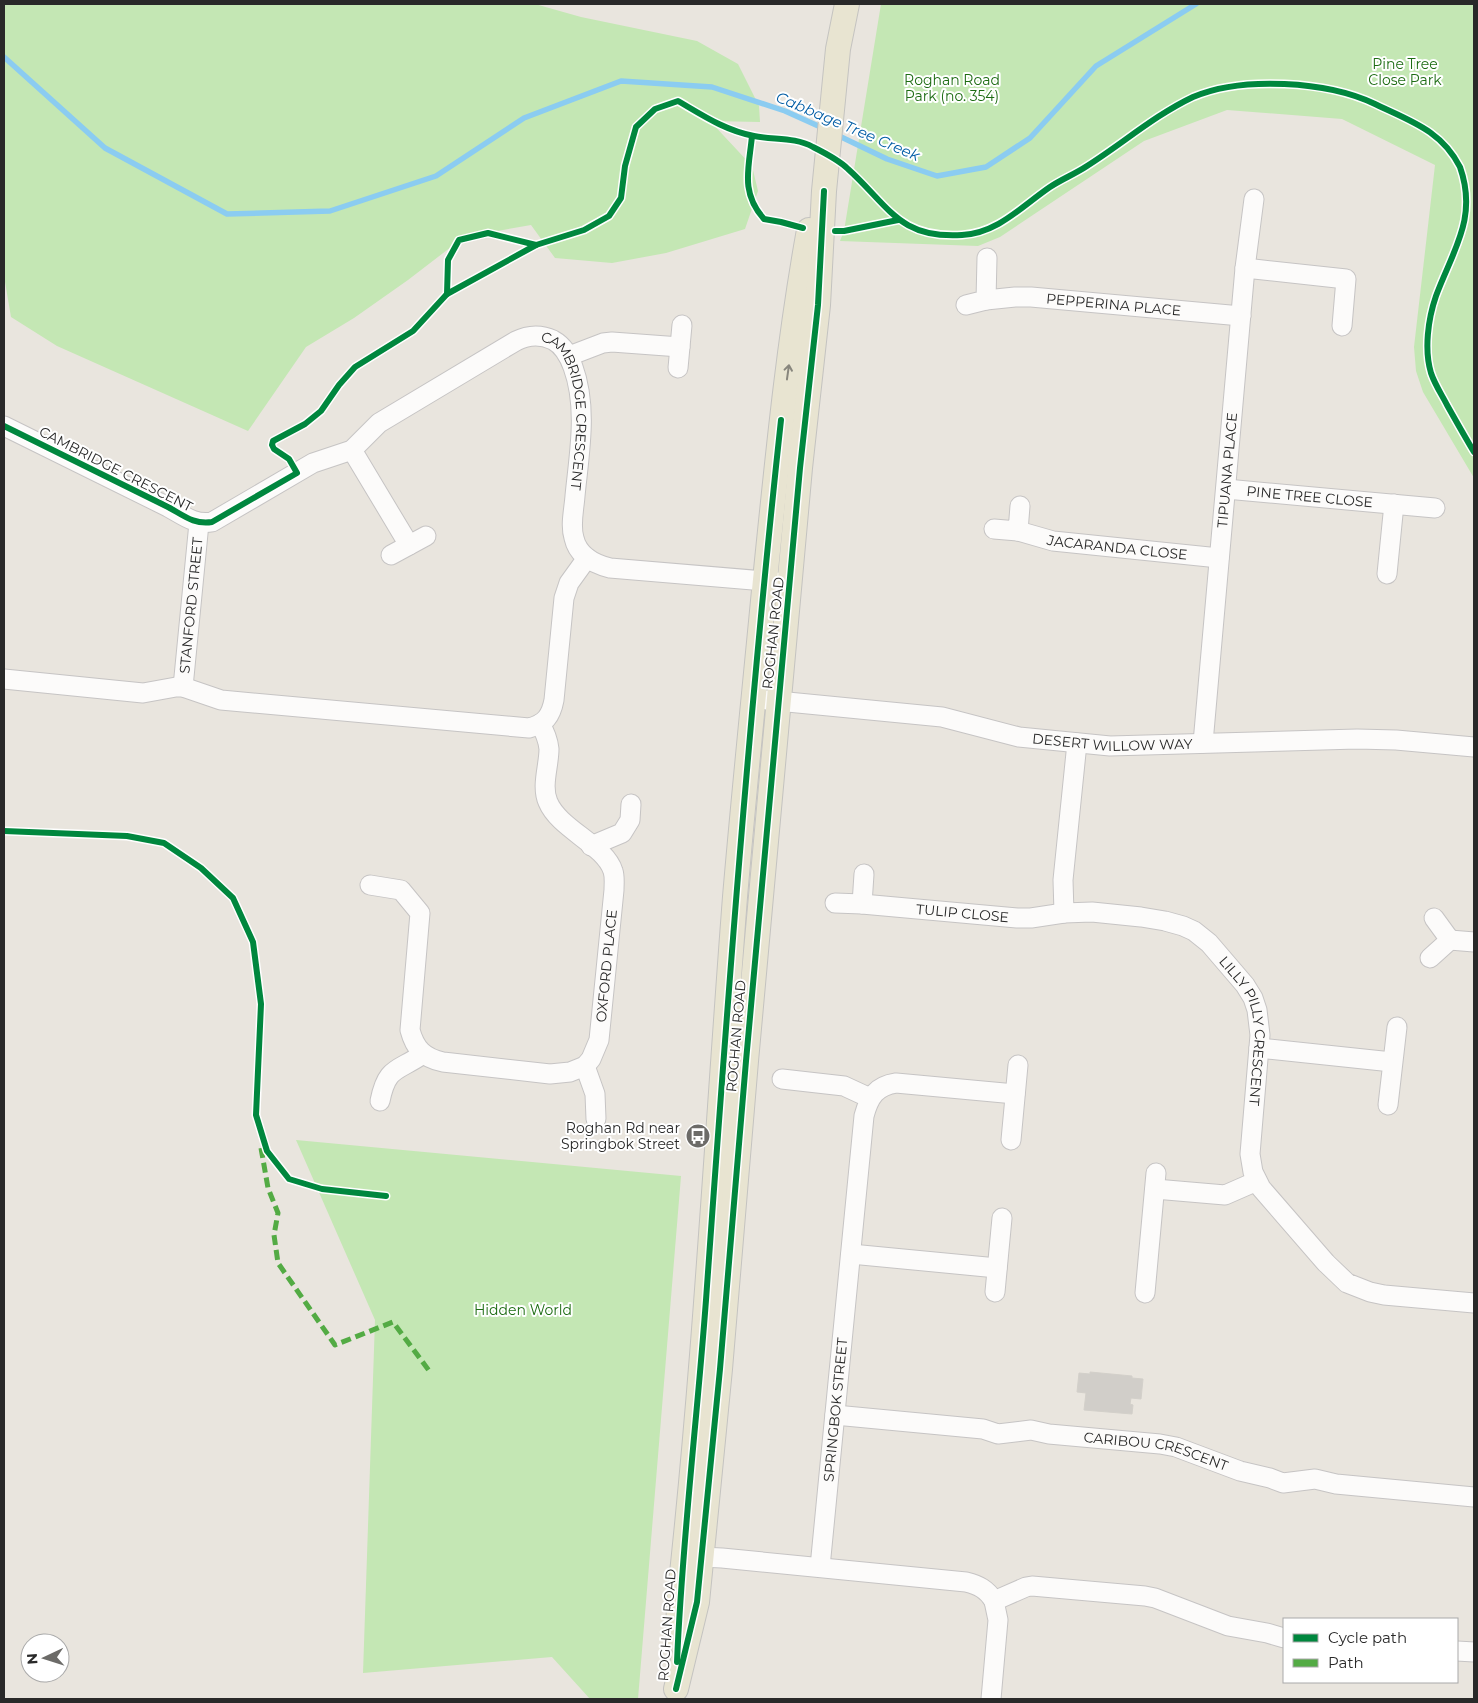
<svg xmlns="http://www.w3.org/2000/svg" width="1478" height="1703" font-family="Montserrat,sans-serif">
	<style>
		.green { fill: #c4e7b4 }
		.lines { fill: none; stroke-linecap: round; stroke-linejoin: round }
		.stream { stroke: #8bccf1; stroke-width: 5.5 }
		.building { fill: #d1cec9; stroke: #d3d0ca }
		.minor-casing { stroke: #c6c4c4; stroke-width: 21 }
		.major-casing { stroke: #c4c3c0; stroke-width: 26 }
		.minor { stroke: #fcfbfa; stroke-width: 19 }
		.major { stroke: #e8e4d1; stroke-width: 24 }
		.quiet { stroke: #53ab44; stroke-width: 5; stroke-dasharray: 10 5; stroke-linecap: butt }
		.cycleway-casing { stroke: #fff; stroke-width: 9 }
		.cycleway { stroke: #00873e; stroke-width: 6 }
		.oneway { stroke: #88867d }
		.labels { text-anchor: middle; dominant-baseline: central; stroke-width: 4; stroke-linejoin: round; paint-order: stroke }
		.park-label { font-size: 14px; fill: #1d6c13; stroke: #fff }
		.street-label { font-size: 14px; fill: #292929; stroke: #fff }
		.poi-label { font-size: 14px; fill: #292929; stroke: #fff; text-anchor: end }
		.water-label { font-size: 15px; font-style: italic; fill: #025da5; stroke: #fff }
	</style>
	<rect width="100%" height="100%" fill="#e9e5de"/>
	<g class="green">
		<polygon points="4,4 535,4 581,17 697,41 738,64 759,106 760,122 710,121 752,166 758,191 745,229 666,253 612,263 555,258 531,225 464,237 408,280 354,318 306,347 248,431 57,346 11,317 4,276"/>
		<polygon points="881,4 1474,4 1474,478 1423,392 1416,371 1414,347 1435,165 1342,119 1227,110 1144,141 1000,237 978,246 840,241 844,231"/>
		<polygon points="296,1140 681,1176 638,1699 590,1699 552,1657 363,1673 375,1320"/>
	</g>
	<g class="lines">
		<g class="stream">
			<polyline points="4,57 105,148 227,214 330,211 436,176 524,118 621,81 712,87 785,111 825,129"/>
			<polyline points="835,134 887,159 937,176 986,167 1030,138 1096,66 1196,4"/>
		</g>
	</g>
	<polygon class="building" points="1090,1372 1132,1376 1132,1378 1143,1379 1141,1399 1131,1398 1130,1404 1133,1405 1132,1414 1084,1410 1086,1393 1077,1392 1079,1373 1090,1374"/>
	<g class="lines">
		<defs>
			<g id="minor">
				<polyline points="1245,268 1346,279 1342,326"/>
				<path id="s1" d="M 986,300 L 1015,297 L 1031,297 L 1241,316"/>
				<polyline points="966,305 986,300 987,258"/>
				<polyline points="569,356 603,343 612,342 680,347"/>
				<polyline points="678,368 682,325"/>
				<path id="s2" d="M 4,426 L 168,507 C 183,515 194,525 212,522 L 313,463 L 352,450 L 379,423 L 516,341 C 528,335 540,334 553,340 C 564,346 569,356 573,367 C 588,408 579,454 575,496 C 574,510 570,525 574,538 C 578,556 594,564 610,568 L 777,582"/>
				<polyline points="352,450 409,545"/>
				<path id="s3" d="M 1226,489 L 1435,508"/>
				<polyline points="994,529 1018,531 1020,506"/>
				<path id="s4" d="M 1018,531 L 1053,541 L 1219,558"/>
				<polyline points="391,555 426,536"/>
				<polyline points="1387,574 1394,504"/>
				<path d="M 4,679 L 143,693 L 176,687 L 183,687 L 221,700 L 529,728 C 545,724 551,716 554,700 L 564,598 L 569,583 L 587,558"/>
				<path id="s5" d="M 183,687 L 199,523"/>
				<path id="s6" d="M 767,700 L 942,717 L 1019,737 L 1110,746 L 1357,739 L 1396,740 L 1474,747"/>
				<path id="s7" d="M 1077,743 L 1063,880 L 1064,913 L 1092,912 L 1141,917 L 1165,921 L 1183,926 L 1194,931 L 1209,943 L 1245,985 L 1253,998 L 1257,1010 L 1260,1035 L 1250,1154 L 1253,1172 L 1261,1188 L 1326,1263 L 1347,1283 L 1370,1292 L 1384,1295 L 1474,1303"/>
				<path id="s8" d="M 1203,743 L 1245,268 L 1254,199"/>
				<polyline points="591,846 622,833 630,820 631,804"/>
				<path id="s9" d="M 370,885 L 401,890 L 420,913 L 410,1030 C 415,1049 424,1058 443,1062 L 550,1074 L 570,1072 L 585,1066 L 591,1059 L 599,1040 L 614,890 C 614,884 615,877 613,871 C 605,845 559,829 548,802 C 541,786 549,766 549,749 C 548,740 545,732 540,724"/>
				<polyline points="835,903 862,904 864,874"/>
				<path id="s10" d="M 862,904 L 1017,918 L 1031,918 L 1064,913"/>
				<polyline points="1450,940 1474,942"/>
				<polyline points="1430,958 1450,940 1434,918"/>
				<polyline points="1259,1048 1392,1062"/>
				<polyline points="585,1066 595,1094 596,1119"/>
				<polyline points="782,1079 844,1086 870,1098"/>
				<path d="M 380,1101 C 387,1066 397,1072 423,1054"/>
				<polyline points="1388,1105 1397,1027"/>
				<polyline points="1011,1140 1018,1065"/>
				<polyline points="1155,1189 1225,1195 1257,1181"/>
				<polyline points="851,1254 997,1268"/>
				<polyline points="995,1292 1002,1218"/>
				<polyline points="1145,1293 1156,1173"/>
				<path id="s11" d="M 835,1415 L 983,1429 L 998,1434 L 1031,1430 L 1049,1434 L 1160,1444 L 1176,1447 L 1240,1471 L 1270,1478 L 1283,1483 L 1315,1479 L 1336,1484 L 1474,1497"/>
				<path d="M 687,1560 L 701,1557 L 722,1558 L 966,1582 C 978,1585 987,1589 994,1601 L 1026,1587 L 1032,1586 L 1145,1596 L 1155,1598 L 1228,1626 L 1267,1633 L 1284,1638"/>
				<path id="s12" d="M 820,1567 L 864,1116 C 869,1097 876,1086 896,1083 L 1015,1094"/>
				<polyline points="1457,1651 1474,1652"/>
				<polyline points="991,1699 998,1620 994,1601"/>
			</g>
			<g id="major">
				<path d="M 678,1640 L 679,1601 C 705,1367 717,1132 735,897 C 744,791 755,686 765,580 C 777,463 788,346 809,230"/>
				<polyline points="676,1689 697,1602 720,1369 746,1061 800,468 818,305 824,191 838,49 847,4"/>
			</g>
		</defs>
		<use href="#minor" class="minor-casing"/>
		<use href="#major" class="major-casing"/>
		<use href="#minor" class="minor"/>
		<use href="#major" class="major"/>
		<polyline class="quiet" points="261,1148 268,1188 278,1213 274,1235 278,1263 335,1345 393,1322 430,1372"/>
		<defs>
			<g id="cycleway">
				<path d="M 752,136 C 749,168 740,192 764,219 L 781,222 L 803,228"/>
				<polyline points="835,231 844,231 898,220"/>
				<path d="M 447,294 L 536,245 L 584,230 L 609,216 L 621,198 L 625,166 L 636,127 L 655,109 L 678,101 C 702,115 726,131 754,136 C 774,140 795,137 813,147 C 825,153 839,160 848,169 C 889,206 899,239 962,235 C 998,233 1022,206 1050,187 C 1062,179 1075,174 1087,166 C 1122,144 1155,115 1193,97 C 1242,76 1327,81 1375,104 C 1410,121 1441,130 1460,167 C 1478,218 1453,250 1436,296 C 1428,319 1424,350 1431,373 C 1435,385 1442,395 1447,405 C 1456,421 1465,437 1474,452"/>
				<path d="M 4,426 L 168,507 C 183,515 194,525 212,522 L 297,473 L 289,459 L 274,449 L 272,445 L 273,441 L 305,424 L 321,411 L 339,385 L 355,367 L 413,331 L 447,294 L 448,260 L 459,240 L 488,233 L 536,245"/>
				<polyline points="4,831 127,836 164,843 201,868 233,898 253,942 261,1004 256,1115 267,1151 289,1179 322,1189 386,1196"/>
				<path d="M 677,1662 C 682,1541 697,1421 706,1300 C 727,1006 749,713 781,420"/>
				<polyline points="676,1689 697,1602 720,1369 746,1061 800,468 818,305 824,191"/>
			</g>
		</defs>
		<use href="#cycleway" class="cycleway-casing"/>
		<use href="#cycleway" class="cycleway"/>
	</g>
	<defs><path id="oneway-shaft" d="M-6 0H5M1.5-3L5.5 0L1.5 3" fill="none" stroke-width="1.6" stroke-linecap="round" stroke-linejoin="round" transform="scale(1.25)"/></defs>
	<use class="oneway" href="#oneway-shaft" transform="translate(788 372) rotate(-82)"/>
	<defs>
		<symbol id="bus-disc" viewBox="-11 -11 22 22"><circle r="9.5" fill="#6c6b68" stroke="#fff"/><path d="M-5-6H5V4H4V6H2V4H-2V6H-4V4H-5ZM-3.5-4V0h7V-4ZM-3.5 1.2v1.5H-2V1.2ZM2 1.2v1.5H3.5V1.2Z" fill="#fff"/></symbol>
	</defs>
	<g fill-rule="evenodd">
		<use href="#bus-disc" x="684" y="1122" width="28" height="28"/>
	</g>
	<g class="labels">
		<g class="park-label">
			<text x="1405" y="64">Pine Tree<tspan x="1405" dy="16">Close Park</tspan></text>
			<text x="952" y="80">Roghan Road<tspan x="952" dy="16">Park (no. 354)</tspan></text>
			<text x="523" y="1310">Hidden World</text>
		</g>
		<g class="street-label">
			<text stroke="none"><textPath href="#s1" startOffset="128">PEPPERINA PLACE</textPath></text>
			<text stroke="none"><textPath href="#s2" startOffset="698">CAMBRIDGE CRESCENT</textPath></text>
			<text transform="translate(116 469) rotate(27)">CAMBRIDGE CRESCENT</text>
			<text stroke="none"><textPath href="#s8" startOffset="274">TIPUANA PLACE</textPath></text>
			<text stroke="none"><textPath href="#s3" startOffset="84">PINE TREE CLOSE</textPath></text>
			<text stroke="none"><textPath href="#s4" startOffset="101">JACARANDA CLOSE</textPath></text>
			<text stroke="none"><textPath href="#s5" startOffset="82">STANFORD STREET</textPath></text>
			<text transform="translate(773 633) rotate(-84)">ROGHAN ROAD</text>
			<text stroke="none"><textPath href="#s6" startOffset="349">DESERT WILLOW WAY</textPath></text>
			<text stroke="none"><textPath href="#s10" startOffset="101">TULIP CLOSE</textPath></text>
			<text stroke="none"><textPath href="#s9" startOffset="476">OXFORD PLACE</textPath></text>
			<text stroke="none"><textPath href="#s7" startOffset="422">LILLY PILLY CRESCENT</textPath></text>
			<text transform="translate(736 1036) rotate(-85)">ROGHAN ROAD</text>
			<text stroke="none"><textPath href="#s12" startOffset="158">SPRINGBOK STREET</textPath></text>
			<text stroke="none"><textPath href="#s11" startOffset="325">CARIBOU CRESCENT</textPath></text>
			<text transform="translate(667 1625) rotate(-86)">ROGHAN ROAD</text>
		</g>
		<g class="poi-label">
			<text x="680" y="1128">Roghan Rd near<tspan x="680" dy="16">Springbok Street</tspan></text>
		</g>
		<g class="water-label">
			<text transform="translate(848 126) rotate(23)">Cabbage Tree Creek</text>
		</g>
	</g>
	<rect width="1478" height="1703" fill="none" stroke="#292929" stroke-width="10"/>
	<rect x="1283" y="1618" width="175" height="65" fill="#ffffff" stroke="#a9a9a9"/>
	<rect x="1293" y="1634" width="25" height="8" fill="#00873e" stroke="#a9a9a9"/>
	<text x="1328" y="1643" font-size="15" fill="#292929">Cycle path</text>
	<rect x="1293" y="1659" width="25" height="8" fill="#53ab44" stroke="#a9a9a9"/>
	<text x="1328" y="1668" font-size="15" fill="#292929">Path</text>
	<g transform="translate(45 1658) rotate(266)"><circle r="24" fill="#ffffff" stroke="#a9a9a9"/>
	<path d="M0-4L9 19L0 12L-9 19Z" fill="#6c6b68"/>
	<text y="-8" font-size="14" font-weight="bold" text-anchor="middle" fill="#292929">N</text>
	</g>
</svg>
